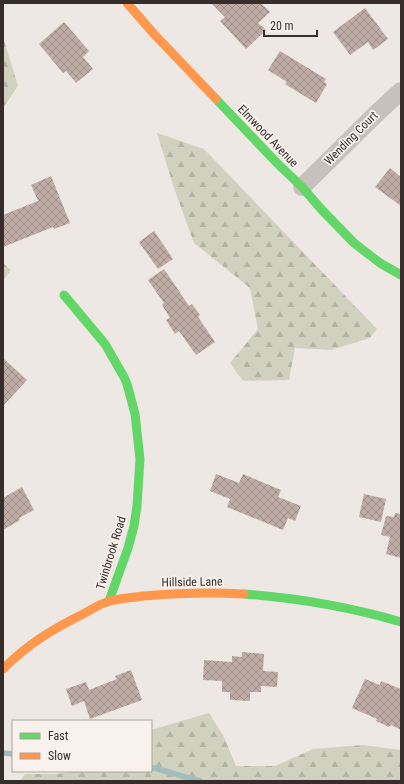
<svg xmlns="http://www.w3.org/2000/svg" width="404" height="784" font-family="'Roboto Condensed',sans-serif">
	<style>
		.forest { fill: url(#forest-firs) }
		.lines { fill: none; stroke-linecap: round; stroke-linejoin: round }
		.stream { stroke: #a1bebb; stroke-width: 5.5 }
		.building { fill: url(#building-cross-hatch) }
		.street { stroke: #c7c0bc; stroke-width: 18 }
		.fast { stroke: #63d668; stroke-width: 9 }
		.slow { stroke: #ff974d; stroke-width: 9 }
		.labels { text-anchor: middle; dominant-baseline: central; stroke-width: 3.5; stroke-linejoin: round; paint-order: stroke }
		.street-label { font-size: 12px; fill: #372d2a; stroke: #f9f1eb }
	</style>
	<defs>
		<pattern id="forest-firs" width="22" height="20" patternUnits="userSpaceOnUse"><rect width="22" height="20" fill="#d0d1be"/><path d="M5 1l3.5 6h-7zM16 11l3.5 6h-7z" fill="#b3b4a3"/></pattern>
		<pattern id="building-cross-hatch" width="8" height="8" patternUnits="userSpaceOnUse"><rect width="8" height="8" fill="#bfaca6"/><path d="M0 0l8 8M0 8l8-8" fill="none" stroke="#9c8c87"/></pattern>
	</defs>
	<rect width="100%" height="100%" fill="#ede8e3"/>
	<g class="forest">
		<polygon points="3,37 18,86 3,108"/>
		<polygon points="157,133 204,149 377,329 370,338 331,350 295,348 289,380 243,381 230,363 258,329 250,288 194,243 174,188"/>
		<polygon points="3,263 11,270 3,281"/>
		<polygon points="209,713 223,735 236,766 275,766 313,749 363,745 401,750 401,781 20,781 25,774 57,774 76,771 151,771 151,730"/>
	</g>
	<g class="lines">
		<g class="stream">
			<polyline points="3,753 13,754"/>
			<polyline points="151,768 154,768 200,781"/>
		</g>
	</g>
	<g class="building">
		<polygon points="211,3 261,3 270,12 258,23 266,30 246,49 220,21 225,17"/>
		<polygon points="365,8 388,39 373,50 368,42 350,55 333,32"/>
		<polygon points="64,22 89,51 83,57 93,69 76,83 66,71 63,73 39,44"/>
		<polygon points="280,51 326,79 324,82 327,84 316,103 285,84 287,82 268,70"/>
		<polygon points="390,168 401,177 401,206 375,187"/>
		<polygon points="51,176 70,223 54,229 53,227 3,247 3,215 38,201 31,185"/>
		<polygon points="154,231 173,259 158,269 139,242"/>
		<polygon points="164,269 189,306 192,304 200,315 198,317 215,342 196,355 179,331 175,334 166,320 170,318 162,305 164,303 148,280"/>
		<polygon points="3,358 27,380 3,406"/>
		<polygon points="216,474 239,483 243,474 281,490 278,497 301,506 295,521 288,518 283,530 227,507 230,499 210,491"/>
		<polygon points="22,487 34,510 19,518 20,520 3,530 3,498"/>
		<polygon points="364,494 386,499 381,522 359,517"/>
		<polygon points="395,513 401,514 401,558 386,554 390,537 381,535 386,516 394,517"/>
		<polygon points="242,652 264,654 263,671 278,672 277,687 261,686 261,692 250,692 250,701 230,700 230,692 222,692 222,681 203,680 204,660 232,662 232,656 242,657"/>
		<polygon points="131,670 142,700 90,719 84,701 72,706 66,689 86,682 89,690 117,679 115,676"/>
		<polygon points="365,679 380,685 381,681 401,689 401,730 391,725 389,727 376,721 377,719 352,708"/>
	</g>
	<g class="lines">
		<polyline class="street" points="302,187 377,113 401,91"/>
		<g class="fast">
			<polyline points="216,99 277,163 302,187 321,209 354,243 380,263 401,275"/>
			<polyline points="64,295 105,344 124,377 127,384 135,414 140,459 137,506 134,526 128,548 109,601"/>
			<path d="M 244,594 C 297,598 350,607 401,622"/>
		</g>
		<g class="slow">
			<polyline points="127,3 154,34 216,99"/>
			<path d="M 3,669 C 29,643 53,629 85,613 C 93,609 99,604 107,602 C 119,598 131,598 143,596 C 177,593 210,592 244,594"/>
		</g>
	</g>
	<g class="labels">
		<g class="street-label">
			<text transform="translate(268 136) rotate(46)">Elmwood Avenue</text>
			<text transform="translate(351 138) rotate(-45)">Wending Court</text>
			<text transform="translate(111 553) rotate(-73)">Twinbrook Road</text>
			<text transform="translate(192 582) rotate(-1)">Hillside Lane</text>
		</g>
	</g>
	<rect width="404" height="784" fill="none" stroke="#372d2a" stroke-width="8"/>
	<rect x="12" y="720" width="140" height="52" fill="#f9f1eb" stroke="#aba39e"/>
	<rect x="20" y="733" width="20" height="6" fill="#63d668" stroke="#aba39e"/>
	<text x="48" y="740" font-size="12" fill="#372d2a">Fast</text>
	<rect x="20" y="753" width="20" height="6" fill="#ff974d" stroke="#aba39e"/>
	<text x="48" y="760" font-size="12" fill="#372d2a">Slow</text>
	<path d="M264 30v6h53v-6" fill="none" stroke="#372d2a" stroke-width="2"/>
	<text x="270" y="30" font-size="12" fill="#372d2a" stroke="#f9f1eb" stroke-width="3" paint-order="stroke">20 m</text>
</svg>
